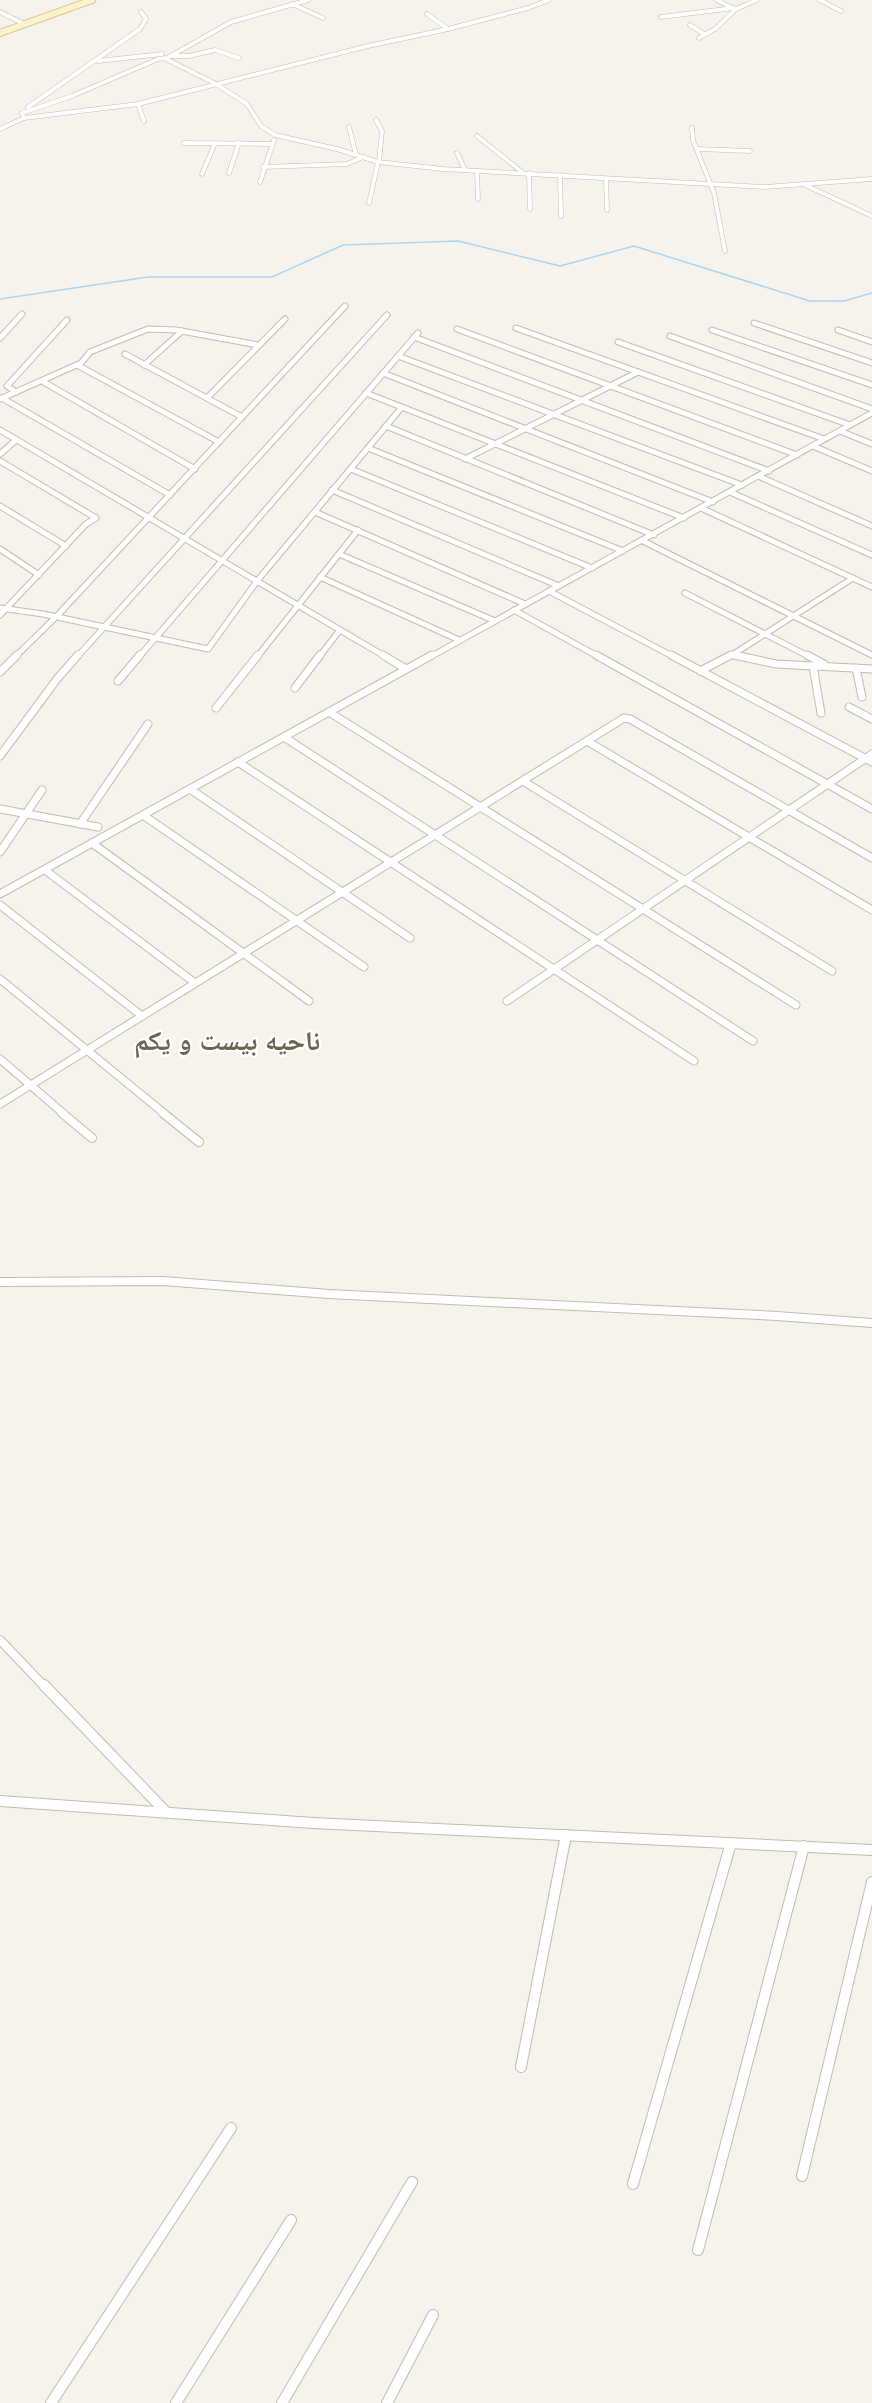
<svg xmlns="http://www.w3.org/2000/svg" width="872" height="2403" font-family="Montserrat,'Noto Naskh Arabic',sans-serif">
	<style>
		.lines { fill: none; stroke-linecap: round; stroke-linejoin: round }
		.stream { stroke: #a9d4f2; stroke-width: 1.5 }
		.street-far4-casing { stroke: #c2bbae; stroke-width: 5 }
		.street-far3-casing { stroke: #c2bbae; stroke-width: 7 }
		.street-far2-casing { stroke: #c2bbae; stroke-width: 9 }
		.street-far1-casing { stroke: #c2bbae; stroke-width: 10 }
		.street-casing { stroke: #c2bbae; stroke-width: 12 }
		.secondary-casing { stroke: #d6c79b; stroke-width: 8 }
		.street-far4 { stroke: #fff; stroke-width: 4 }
		.street-far3 { stroke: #fff; stroke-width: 5 }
		.street-far2 { stroke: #fff; stroke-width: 7 }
		.street-far1 { stroke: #fff; stroke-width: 8 }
		.street { stroke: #fff; stroke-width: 10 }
		.secondary { stroke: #fff3cd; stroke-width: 6 }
		.labels { text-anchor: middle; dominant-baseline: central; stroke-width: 4.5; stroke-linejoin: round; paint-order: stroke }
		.district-label { font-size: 27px; font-weight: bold; fill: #6e6250; stroke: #fff }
	</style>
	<rect width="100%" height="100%" fill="#f6f3ec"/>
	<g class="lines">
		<polyline class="stream" points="0,299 148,277 272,277 343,245 458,241 560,266 634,246 810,301 844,301 872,293"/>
		<defs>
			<g id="street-far4">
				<polyline points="717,0 732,8"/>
				<polyline points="820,0 841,11"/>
				<polyline points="292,4 323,18"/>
				<polyline points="0,12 24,24"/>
				<polyline points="427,14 448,29"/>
				<polyline points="661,17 734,8"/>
				<polyline points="690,25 704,34"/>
				<polyline points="699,38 715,29 736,9 757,0"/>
				<polyline points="172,56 189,56 215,50 239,58"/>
				<polyline points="166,59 216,84 247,104 261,126 275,135 337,149 378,162 443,169 765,187 872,179"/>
				<polyline points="98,61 162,54"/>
				<polyline points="138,104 144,121"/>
				<polyline points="28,107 140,29 146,19 141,12"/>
				<polyline points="24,118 22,113 72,96 158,59 167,58 231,22 308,0"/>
				<polyline points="376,120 382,131 379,162"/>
				<polyline points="349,127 356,155"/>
				<polyline points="692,128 693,140 714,193 725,251"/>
				<polyline points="0,129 24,118 138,104 368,46 448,29 528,8 549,0"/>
				<polyline points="477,136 522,172"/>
				<polyline points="184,143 272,144"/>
				<polyline points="697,149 750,151"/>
				<polyline points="457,153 465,170"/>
				<polyline points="263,167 347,164 363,157"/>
				<polyline points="477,171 478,199"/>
				<polyline points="229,173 239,143"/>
				<polyline points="529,173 530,209"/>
				<polyline points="202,174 215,143"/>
				<polyline points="560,175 561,216"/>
				<polyline points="606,179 607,210"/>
				<polyline points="260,182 274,140"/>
				<polyline points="805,185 872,216"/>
				<polyline points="369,203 378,162"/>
			</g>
			<g id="street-far3">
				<polyline points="754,323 872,363"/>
				<polyline points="516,328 824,439"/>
				<polyline points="457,329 797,455"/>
				<polyline points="712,330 872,385"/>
				<polyline points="838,330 872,342"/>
				<polyline points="670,336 872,409"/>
				<polyline points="414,337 769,471"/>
				<polyline points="0,338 22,314"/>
				<polyline points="618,342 850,425"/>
				<polyline points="125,354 242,417"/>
				<polyline points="398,356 742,485"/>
				<polyline points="77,365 219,442"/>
				<polyline points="144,365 182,331"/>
				<polyline points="383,373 713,502"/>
				<polyline points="42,381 195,469"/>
				<polyline points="16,392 7,386 67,320"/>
				<polyline points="366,393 684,518"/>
				<polyline points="2,398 170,495"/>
				<polyline points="207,398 285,319"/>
				<polyline points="0,399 81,363 90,352 148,329 176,330 258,345"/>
				<polyline points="386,426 654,535"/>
				<polyline points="0,430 386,657"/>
				<polyline points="840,431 872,444"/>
				<polyline points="813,446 872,471"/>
				<polyline points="368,448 623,551"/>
				<polyline points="0,454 16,440"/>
				<polyline points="465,459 638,372"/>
				<polyline points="0,461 96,518 86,524 0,615"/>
				<polyline points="351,469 592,568"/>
				<polyline points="758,476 872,526"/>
				<polyline points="332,490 559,586"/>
				<polyline points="730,492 872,555"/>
				<polyline points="0,506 66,546"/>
				<polyline points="701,508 872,587"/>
				<polyline points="315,512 525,604"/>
				<polyline points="643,541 872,655"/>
				<polyline points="0,549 39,575"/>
				<polyline points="339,554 495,621"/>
				<polyline points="320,577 459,640"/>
				<polyline points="549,591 674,657"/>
				<polyline points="685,593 810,657"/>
				<polyline points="0,608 43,614 208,649 257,581 402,407"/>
				<polyline points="514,610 599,657"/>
				<polyline points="732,655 853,578"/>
				<polyline points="15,657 56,617 345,306"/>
				<polyline points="77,657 387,315"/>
				<polyline points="139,657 418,333"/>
				<polyline points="257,657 358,530"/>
				<polyline points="319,657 340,630"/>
				<polyline points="430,657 872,413"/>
				<polyline points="728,657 732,655 742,657"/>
			</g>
			<g id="street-far2">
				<polyline points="383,655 406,669"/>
				<polyline points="596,655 872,809"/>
				<polyline points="671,655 872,762"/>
				<polyline points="734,655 776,664 872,669"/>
				<polyline points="807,655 824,664"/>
				<polyline points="813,666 821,713"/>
				<polyline points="856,668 862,697"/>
				<polyline points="700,671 731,655"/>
				<polyline points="0,672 17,655"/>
				<polyline points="118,681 140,655"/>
				<polyline points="295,688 320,655"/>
				<polyline points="849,707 872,719"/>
				<polyline points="216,708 258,655"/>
				<polyline points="329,712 796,1005"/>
				<polyline points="284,737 753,1041"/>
				<polyline points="587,741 872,910"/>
				<polyline points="0,756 57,679 78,655"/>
				<polyline points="238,762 694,1061"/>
				<polyline points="523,781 832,971"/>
				<polyline points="190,789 410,938"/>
				<polyline points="0,809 98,827"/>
				<polyline points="143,815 364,967"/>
				<polyline points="80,824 148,724"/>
				<polyline points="92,843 309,1001"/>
				<polyline points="0,852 42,790"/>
				<polyline points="45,870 195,983"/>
				<polyline points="0,894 432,655"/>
				<polyline points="0,905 142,1016"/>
				<polyline points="0,979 165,1114"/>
				<polyline points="507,1001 872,754"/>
				<polyline points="0,1059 64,1114"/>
				<polyline points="0,1104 624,718 630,719 872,858"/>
			</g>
			<g id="street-far1">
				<polyline points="62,1113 92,1138"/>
				<polyline points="163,1113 199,1142"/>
				<polyline points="0,1282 163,1281 329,1294 777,1316 872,1323"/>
				<polyline points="0,1640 45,1687"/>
			</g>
			<g id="street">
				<polyline points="44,1685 165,1811"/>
				<polyline points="0,1801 313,1823 872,1850"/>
				<polyline points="521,2067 566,1835"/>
				<polyline points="802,2176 872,1882"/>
				<polyline points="633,2184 731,1843"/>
				<polyline points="698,2250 804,1846"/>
				<polyline points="51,2403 231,2128"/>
				<polyline points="176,2403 291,2220"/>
				<polyline points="282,2403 412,2182"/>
				<polyline points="387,2403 433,2315"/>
			</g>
			<polyline id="secondary" points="0,33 92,0"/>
		</defs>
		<use href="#street-far4" class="street-far4-casing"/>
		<use href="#street-far3" class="street-far3-casing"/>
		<use href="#street-far2" class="street-far2-casing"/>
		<use href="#street-far1" class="street-far1-casing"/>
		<use href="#street" class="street-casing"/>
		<use href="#secondary" class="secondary-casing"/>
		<use href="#street-far4" class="street-far4"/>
		<use href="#street-far3" class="street-far3"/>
		<use href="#street-far2" class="street-far2"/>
		<use href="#street-far1" class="street-far1"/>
		<use href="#street" class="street"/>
		<use href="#secondary" class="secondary"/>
	</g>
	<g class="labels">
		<g class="district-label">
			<text x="227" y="1040">ناحیه بیست و یکم</text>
		</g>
	</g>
</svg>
